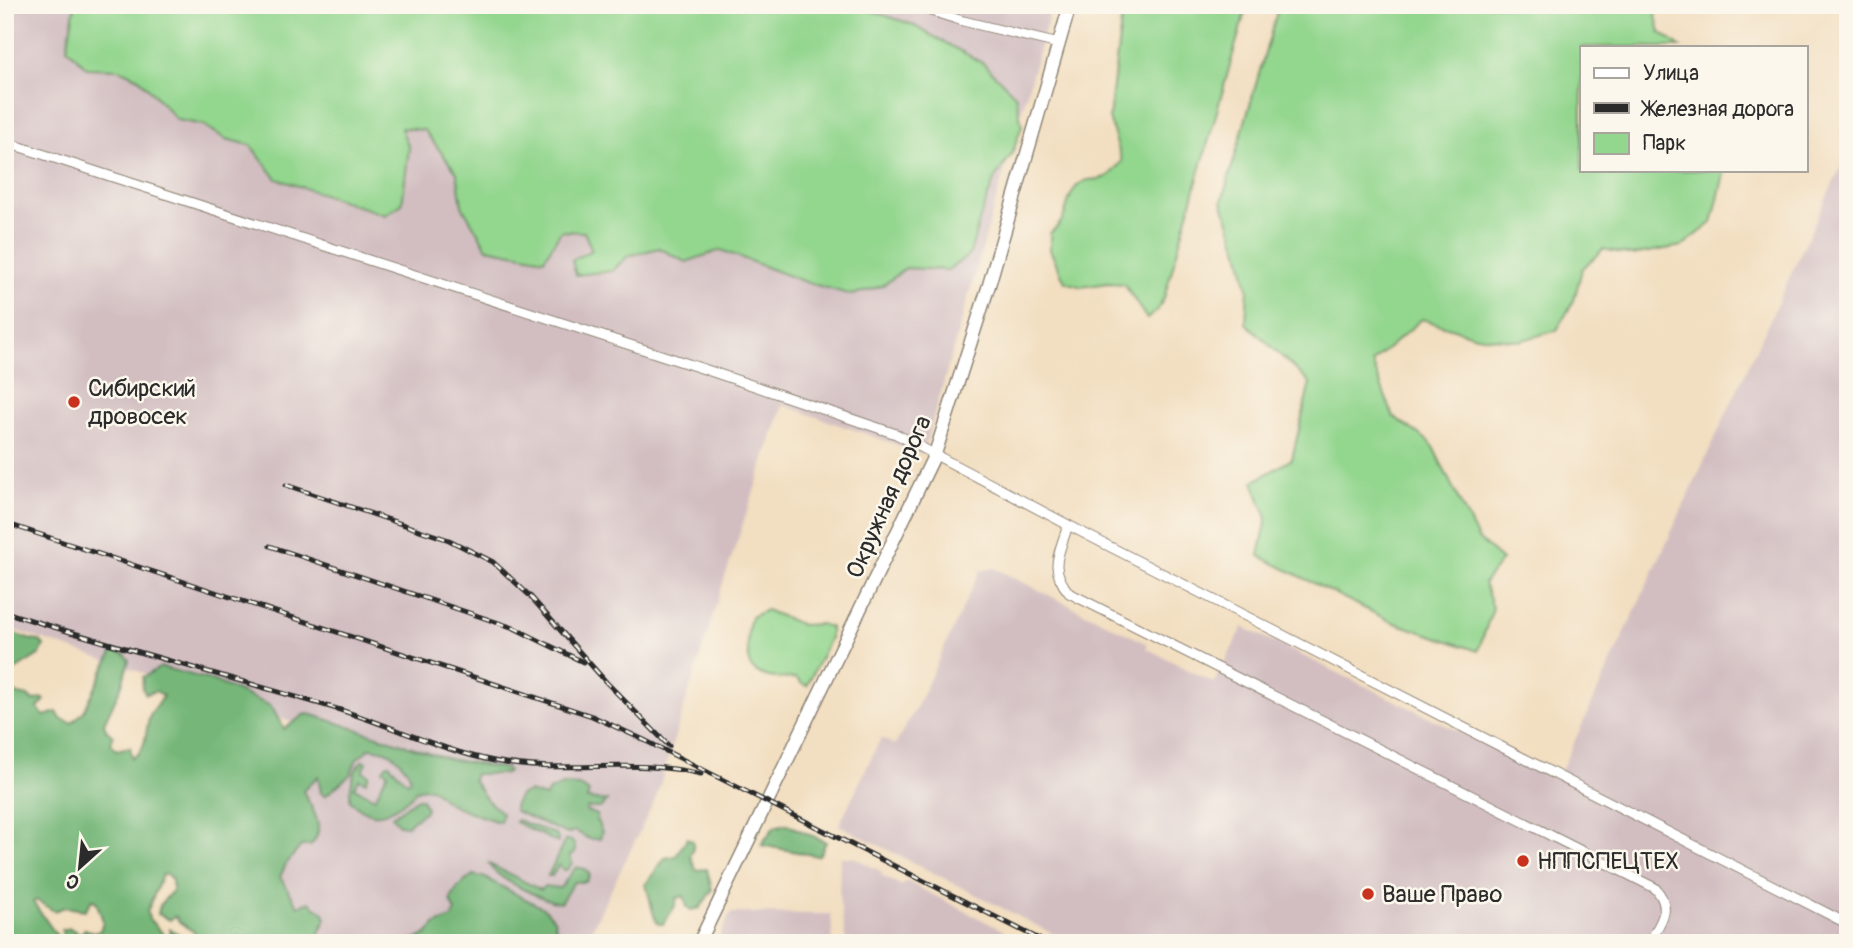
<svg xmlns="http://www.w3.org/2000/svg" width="1853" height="948" font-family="Pangolin,sans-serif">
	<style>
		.industrial { fill: #d2bec1 }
		.green { fill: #93d68e; stroke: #5f805c; stroke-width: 2 }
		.forest { fill: #76b779; stroke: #507152; stroke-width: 2 }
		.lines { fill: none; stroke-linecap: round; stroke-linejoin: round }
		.minor-casing { stroke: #8e8476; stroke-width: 11 }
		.major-casing { stroke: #8e8476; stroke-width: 15 }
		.minor { stroke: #fff; stroke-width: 9 }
		.major { stroke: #fff; stroke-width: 12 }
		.rail-casing { stroke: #2b2b2b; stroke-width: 5 }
		.rail { stroke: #fbf7ec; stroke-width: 2.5; stroke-dasharray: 8; stroke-linecap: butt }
		.poi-dot { fill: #c8321e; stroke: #fbf7ec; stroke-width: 2.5 }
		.labels { text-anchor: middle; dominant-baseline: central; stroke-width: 5; stroke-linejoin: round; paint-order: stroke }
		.poi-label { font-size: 24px; fill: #2b2b2b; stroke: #fbf7ec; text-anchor: start }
		.street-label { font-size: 24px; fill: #2b2b2b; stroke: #fbf7ec }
	</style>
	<rect width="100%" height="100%" fill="#fbf7ec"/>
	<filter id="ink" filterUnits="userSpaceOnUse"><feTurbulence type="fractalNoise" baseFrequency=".0143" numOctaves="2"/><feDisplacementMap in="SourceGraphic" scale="14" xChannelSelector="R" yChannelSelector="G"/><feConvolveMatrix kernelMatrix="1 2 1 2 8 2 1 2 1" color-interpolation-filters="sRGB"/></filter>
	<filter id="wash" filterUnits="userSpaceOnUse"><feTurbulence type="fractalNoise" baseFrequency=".00686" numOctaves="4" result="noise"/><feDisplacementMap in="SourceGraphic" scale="28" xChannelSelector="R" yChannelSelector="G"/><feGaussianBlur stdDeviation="1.57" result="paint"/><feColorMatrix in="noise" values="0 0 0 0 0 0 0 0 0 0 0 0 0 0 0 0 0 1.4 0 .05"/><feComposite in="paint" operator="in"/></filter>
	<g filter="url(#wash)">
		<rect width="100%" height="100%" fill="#f2dec0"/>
		<g class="industrial">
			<polygon points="5,5 1052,5 923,454 783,405 722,586 655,800 585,943 315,943 216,889 291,722 5,627"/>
			<polygon points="1848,151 1848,943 1064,943 1056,938 1057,936 839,825 881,738 895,745 917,706 980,571 994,568 1148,644 1146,648 1214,683 1243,627 1557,779"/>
			<polygon points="840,857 853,857 882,872 881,875 902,886 906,881 1004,931 1004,943 846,943 839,896"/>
			<polygon points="731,913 831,914 833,943 716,943"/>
		</g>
		<g class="green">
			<polygon points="75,5 853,5 911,24 983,63 1016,96 1022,126 1012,154 995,178 981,215 970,254 948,270 906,268 882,286 852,295 805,282 721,250 686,262 659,248 628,256 612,271 576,275 572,260 592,250 584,232 561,231 544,259 487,248 462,206 457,173 424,130 401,128 409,148 402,204 385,215 277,179 250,145 226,139 203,125 177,120 139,78 119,69 87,68 67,48"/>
			<path d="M 1127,5 L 1247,5 L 1164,298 L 1158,309 L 1147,319 L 1124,284 L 1108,283 L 1082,287 L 1065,282 L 1050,250 L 1050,233 C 1071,218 1062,205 1076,187 C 1086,176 1095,182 1106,177 C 1112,174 1118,166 1122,161 L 1109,118 L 1121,22 Z"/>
			<polygon points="1279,5 1653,5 1660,32 1680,47 1582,47 1582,170 1725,170 1712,223 1682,246 1632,255 1603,249 1582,269 1574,300 1557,330 1520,341 1476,336 1422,319 1372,362 1393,416 1431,443 1478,539 1502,560 1484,583 1493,608 1478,651 1392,622 1259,556 1267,518 1253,482 1292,459 1310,383 1246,323 1248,289 1239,251 1222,201"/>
			<path d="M 766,610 L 802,625 L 820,624 L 830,627 L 830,638 L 807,686 L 802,684 L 796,678 C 779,679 763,680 750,666 C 747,649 746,633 751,617 Z"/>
		</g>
		<g class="forest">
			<path d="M 5,633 C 19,632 24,641 40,641 L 44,645 L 40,654 L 15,670 L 5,656 Z"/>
			<path d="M 113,651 L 125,654 L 129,660 L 122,685 L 104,723 L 106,730 L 113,736 L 111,744 L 116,750 L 130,747 L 132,758 C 149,748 144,732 150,716 C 153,709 159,703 163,696 L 156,691 L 146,694 L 142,688 L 143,677 L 161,667 L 214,681 L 271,706 L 284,729 L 305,714 L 313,715 L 449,759 L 506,769 L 508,771 L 505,774 L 475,774 L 473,780 L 487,800 L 502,813 L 500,822 C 493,821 452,806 446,801 C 433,792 436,784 416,790 C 412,796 406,800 400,805 C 379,819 370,817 350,801 C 350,787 352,770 363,760 L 367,762 L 363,771 L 369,775 L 366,782 L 359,779 L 354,788 L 375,798 L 388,772 L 383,770 L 386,765 L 389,764 L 407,782 L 410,780 C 410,771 407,771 402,764 C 393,752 385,750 370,748 L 357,759 L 350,775 L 325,796 L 321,793 L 318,776 L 303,791 C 312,809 328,829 310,846 L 301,846 L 286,864 L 280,877 L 298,906 L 309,902 L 324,913 L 326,919 L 319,933 L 318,943 L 200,943 L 201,941 L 193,931 L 178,921 L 177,918 L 174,916 L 170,920 L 158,914 L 160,905 L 173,890 L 172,880 L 167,874 L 162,875 L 147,912 L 149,919 L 168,939 L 171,935 L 170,929 L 194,943 L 63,943 L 62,930 L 70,928 L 80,934 L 85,929 L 93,933 L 100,931 L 103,921 L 96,901 L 92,900 L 85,910 L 65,907 L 54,911 L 36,900 L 33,902 L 62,943 L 5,943 L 5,729 C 13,720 10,711 7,699 L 14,693 L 28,696 L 33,701 L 42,698 L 45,700 L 38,708 L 44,716 L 57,712 L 61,719 L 72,723 L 84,711 Z"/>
			<polygon points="563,785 579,786 589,792 587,799 607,801 600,808 587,808 586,811 597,815 597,821 602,832 600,839 589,839 575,831 567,834 515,811 514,806 520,795 529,792 545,797 549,791"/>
			<polygon points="416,799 422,799 426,807 425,811 406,826 399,825 392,816"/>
			<polygon points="517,820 555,834 558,838 558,843 515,822"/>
			<polygon points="786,824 826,842 820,854 817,856 761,845 774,827"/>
			<path d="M 687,838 L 693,841 L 693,851 L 690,855 L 696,870 L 707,869 L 712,890 L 700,908 L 691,910 L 687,907 L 684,896 L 677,898 L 674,908 L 663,924 L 658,924 C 650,912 652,898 645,885 L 665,858 L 676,856 Z"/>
			<polygon points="565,840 570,840 575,845 575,852 570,856 572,863 567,870 563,870 559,865 552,876 548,876"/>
			<path d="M 489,864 L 541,890 L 544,886 L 560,888 L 576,867 L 585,869 L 590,875 L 586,882 L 574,882 L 560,903 C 543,900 496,879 489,864 Z"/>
			<polygon points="473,875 483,877 545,909 554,919 557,932 548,943 394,943 419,938 427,934 436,924 452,918 455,911 450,901 458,887"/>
		</g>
	</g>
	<g filter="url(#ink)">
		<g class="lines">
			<defs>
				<g id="minor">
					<polyline points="912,5 963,21 1059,44"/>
					<polyline points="5,142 704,369 896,434 1091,537 1848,924"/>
					<path d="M 1068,525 C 1059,555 1048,567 1069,593 L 1655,888 C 1674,909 1660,922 1649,943"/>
				</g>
				<polyline id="major" points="699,943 935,454 989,285 1070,5"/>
			</defs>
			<use href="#minor" class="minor-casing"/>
			<use href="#major" class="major-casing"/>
			<use href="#minor" class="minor"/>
			<use href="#major" class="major"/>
			<defs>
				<g id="rail">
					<polyline points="286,485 449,540 493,562 530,596 607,683 669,746"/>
					<polyline points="5,523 592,716 644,740 1047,943"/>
					<polyline points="270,546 514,628 583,662"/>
					<path d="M 5,612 C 115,647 227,676 337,709 C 390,725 440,750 494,761 C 562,775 633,757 701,774"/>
				</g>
			</defs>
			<use href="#rail" class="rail-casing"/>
			<use href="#rail" class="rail"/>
		</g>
	</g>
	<g class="poi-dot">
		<circle cx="74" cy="402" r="7"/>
		<circle cx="1523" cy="861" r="7"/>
		<circle cx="1368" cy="894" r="7"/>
	</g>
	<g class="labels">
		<g class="poi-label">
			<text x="88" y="388">Сибирский<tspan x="88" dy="28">дровосек</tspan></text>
			<text x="1537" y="861">НППСПЕЦТЕХ</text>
			<text x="1382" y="894">Ваше Право</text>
		</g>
		<g class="street-label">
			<text transform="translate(889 497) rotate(-66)">Окружная дорога</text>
		</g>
	</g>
	<rect width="1853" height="948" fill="none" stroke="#fbf7ec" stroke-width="28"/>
	<rect x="1580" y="46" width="228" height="126" fill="#fbf7ec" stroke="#a8a59f" stroke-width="2"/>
	<rect x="1594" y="68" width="35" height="10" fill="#ffffff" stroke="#a8a59f" stroke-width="2"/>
	<text x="1643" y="80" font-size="21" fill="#2b2b2b">Улица</text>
	<rect x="1594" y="103" width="35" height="10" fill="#2b2b2b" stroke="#a8a59f" stroke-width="2"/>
	<text x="1643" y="116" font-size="21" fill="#2b2b2b">Железная дорога</text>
	<rect x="1594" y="133" width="35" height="21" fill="#93d68e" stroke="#a8a59f" stroke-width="2"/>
	<text x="1643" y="150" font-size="21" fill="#2b2b2b">Парк</text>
	<g transform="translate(80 867) rotate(207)" stroke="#fbf7ec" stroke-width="5" paint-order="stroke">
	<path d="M0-5L12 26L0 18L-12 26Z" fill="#2b2b2b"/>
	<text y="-10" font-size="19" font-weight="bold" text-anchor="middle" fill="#2b2b2b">С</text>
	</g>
</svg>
